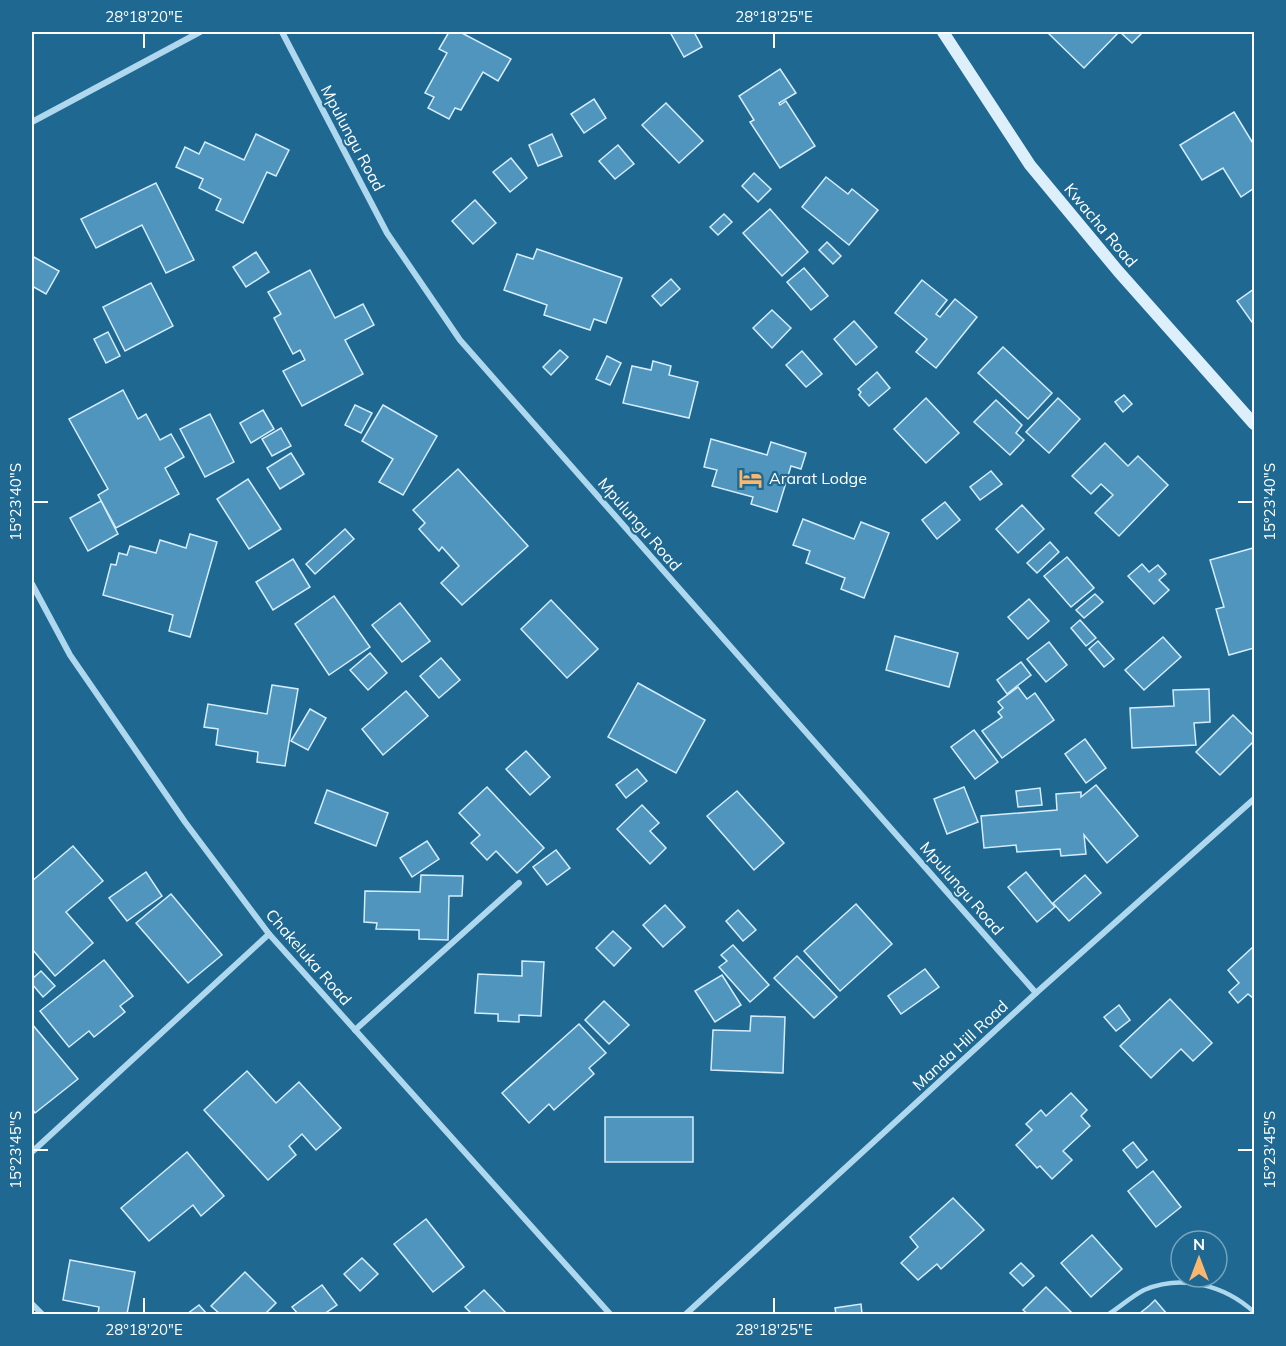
<svg xmlns="http://www.w3.org/2000/svg" width="1286" height="1346" font-family="Mulish,sans-serif">
	<style>
		.building { fill: #4f95bd; stroke: #d5edfa; stroke-width: 1.5 }
		.lines { fill: none; stroke-linecap: round; stroke-linejoin: round }
		.service { stroke: #afd8ee; stroke-width: 4.5 }
		.minor { stroke: #afd8ee; stroke-width: 6 }
		.secondary { stroke: #dceffa; stroke-width: 12 }
		.ticks { fill: none; stroke: #fff; stroke-width: 2 }
		.labels { text-anchor: middle; dominant-baseline: central; stroke-width: 4.5; stroke-linejoin: round; paint-order: stroke }
		.street-label { font-size: 16px; fill: #fff; stroke: #1e6892 }
		.poi-label { font-size: 16px; fill: #fff; stroke: #1e6892; text-anchor: start }
		.neatline { fill: none; stroke: #fff; stroke-width: 2 }
		.ticks-label { font-size: 15px; text-anchor: middle; fill: #fff }
	</style>
	<rect width="100%" height="100%" fill="#1e6892"/>
	<g class="building">
		<polygon points="449,32 460,32 511,59 498,81 483,72 461,110 455,108 449,119 428,108 434,97 425,93 447,53 439,49"/>
		<polygon points="670,32 694,32 702,47 684,57"/>
		<polygon points="1047,32 1119,32 1084,68"/>
		<polygon points="1120,32 1143,32 1132,43"/>
		<polygon points="780,69 796,93 779,103 780,105 786,101 815,146 780,168 750,122 754,120 739,96"/>
		<polygon points="594,99 606,118 584,133 571,114"/>
		<polygon points="666,103 703,141 679,163 642,125"/>
		<polygon points="1234,112 1254,145 1254,188 1241,197 1223,168 1202,180 1180,145"/>
		<polygon points="256,134 289,150 276,176 267,172 243,223 216,210 221,199 199,188 203,179 176,167 185,147 199,154 205,142 244,160"/>
		<polygon points="552,134 562,156 538,166 529,145"/>
		<polygon points="618,145 634,164 615,179 599,161"/>
		<polygon points="511,158 527,178 510,192 493,172"/>
		<polygon points="754,173 771,189 758,202 742,186"/>
		<polygon points="826,177 848,194 852,189 878,210 849,245 802,207"/>
		<polygon points="156,183 194,260 166,273 142,225 96,248 81,219"/>
		<polygon points="475,200 496,223 473,244 452,221"/>
		<polygon points="770,209 808,252 782,276 743,233"/>
		<polygon points="724,214 732,222 718,235 710,227"/>
		<polygon points="827,242 841,256 833,264 819,250"/>
		<polygon points="537,249 622,278 606,323 594,319 590,330 544,315 547,305 504,290 517,254 533,259"/>
		<polygon points="256,252 269,272 246,287 233,267"/>
		<polygon points="32,256 59,271 46,294 32,286"/>
		<polygon points="804,268 828,296 811,310 787,282"/>
		<polygon points="310,270 335,318 363,304 374,325 345,340 363,374 302,406 283,371 305,360 300,350 293,354 274,318 281,314 268,292"/>
		<polygon points="671,279 680,289 661,306 652,296"/>
		<polygon points="922,280 947,300 936,314 940,317 955,299 977,317 936,368 916,352 927,339 895,313"/>
		<polygon points="151,283 173,326 125,351 103,307"/>
		<polygon points="1254,289 1254,325 1237,301"/>
		<polygon points="772,310 791,328 772,348 753,328"/>
		<polygon points="854,321 877,347 856,365 834,339"/>
		<polygon points="108,332 120,356 106,363 94,339"/>
		<polygon points="1003,347 1052,393 1028,419 978,373"/>
		<polygon points="560,350 568,357 551,375 543,367"/>
		<polygon points="802,351 822,374 806,387 786,365"/>
		<polygon points="607,356 621,363 610,385 596,379"/>
		<polygon points="653,361 671,366 669,375 698,382 689,418 623,403 632,366 651,370"/>
		<polygon points="877,372 890,388 869,406 859,395 861,392 858,389"/>
		<polygon points="123,390 138,419 146,414 160,440 171,434 184,457 165,468 179,494 116,528 98,495 108,489 69,419"/>
		<polygon points="1124,395 1132,404 1123,412 1115,402"/>
		<polygon points="926,398 959,433 926,463 894,429"/>
		<polygon points="1058,398 1080,419 1049,453 1026,432"/>
		<polygon points="996,400 1022,425 1016,433 1024,440 1010,455 974,422"/>
		<polygon points="355,405 372,413 361,433 345,425"/>
		<polygon points="383,405 437,436 403,495 379,482 393,459 362,441"/>
		<polygon points="263,410 274,429 251,443 240,423"/>
		<polygon points="210,414 234,462 205,477 180,429"/>
		<polygon points="281,428 291,446 272,456 262,439"/>
		<polygon points="711,439 767,455 771,442 806,453 801,469 791,466 777,512 751,504 753,497 712,486 717,470 704,467"/>
		<polygon points="1105,443 1128,466 1138,456 1168,485 1119,536 1095,513 1113,495 1101,484 1091,494 1072,476"/>
		<polygon points="291,453 304,474 280,489 267,468"/>
		<polygon points="458,469 528,546 462,605 441,583 459,566 442,547 439,551 419,529 425,523 413,510"/>
		<polygon points="991,471 1002,484 980,500 970,487"/>
		<polygon points="248,479 281,529 249,549 217,499"/>
		<polygon points="101,501 118,534 88,551 70,518"/>
		<polygon points="945,502 960,520 937,539 922,520"/>
		<polygon points="1022,505 1044,529 1018,553 996,529"/>
		<polygon points="803,519 854,539 861,522 889,533 864,598 841,589 845,578 806,563 810,551 793,545"/>
		<polygon points="345,529 354,539 315,574 306,564"/>
		<polygon points="190,534 217,542 190,637 169,631 173,615 103,595 111,564 116,565 119,553 127,555 130,546 156,553 160,540 186,548"/>
		<polygon points="1050,542 1059,552 1037,573 1027,563"/>
		<polygon points="1253,548 1254,555 1254,648 1229,655 1216,609 1224,607 1210,560"/>
		<polygon points="1067,557 1094,588 1071,607 1044,576"/>
		<polygon points="293,559 310,587 273,610 256,582"/>
		<polygon points="1142,564 1149,572 1158,565 1166,574 1159,580 1169,590 1154,604 1128,576"/>
		<polygon points="1095,594 1103,602 1084,618 1076,610"/>
		<polygon points="334,596 370,647 329,675 295,624"/>
		<polygon points="1029,599 1049,621 1028,639 1008,617"/>
		<polygon points="551,600 598,649 567,678 521,629"/>
		<polygon points="400,603 430,641 402,662 372,625"/>
		<polygon points="1080,620 1096,638 1086,646 1071,628"/>
		<polygon points="895,636 958,653 949,687 886,670"/>
		<polygon points="1163,637 1181,657 1144,690 1125,670"/>
		<polygon points="1098,641 1114,659 1104,667 1089,649"/>
		<polygon points="1049,642 1067,665 1046,682 1027,659"/>
		<polygon points="370,653 387,673 368,690 350,670"/>
		<polygon points="441,658 460,680 439,698 420,676"/>
		<polygon points="1021,662 1031,675 1007,694 997,680"/>
		<polygon points="638,683 705,720 676,773 608,737"/>
		<polygon points="272,685 298,689 285,766 257,762 258,752 216,745 218,729 204,727 208,704 267,714"/>
		<polygon points="1018,687 1027,699 1035,693 1054,720 1002,758 982,731 1002,717 998,712 1003,708 998,702"/>
		<polygon points="1209,689 1210,722 1194,723 1196,745 1132,748 1130,708 1174,706 1173,690"/>
		<polygon points="406,691 428,716 383,755 362,729"/>
		<polygon points="310,709 326,718 308,750 291,741"/>
		<polygon points="1233,715 1254,736 1254,741 1220,775 1196,752"/>
		<polygon points="974,730 998,762 975,779 951,747"/>
		<polygon points="1085,739 1106,768 1086,783 1065,754"/>
		<polygon points="526,751 550,777 530,795 506,769"/>
		<polygon points="637,769 647,781 626,798 616,785"/>
		<polygon points="1096,785 1138,836 1107,863 1084,835 1086,854 1061,856 1060,849 1017,852 1016,845 984,848 981,816 1057,810 1056,794 1081,792 1081,797"/>
		<polygon points="487,787 544,848 517,873 496,851 487,860 471,843 480,835 459,813"/>
		<polygon points="964,787 978,822 947,834 934,799"/>
		<polygon points="1040,788 1042,805 1018,807 1016,791"/>
		<polygon points="327,790 388,813 376,846 315,823"/>
		<polygon points="737,791 784,843 754,870 707,816"/>
		<polygon points="642,805 659,823 650,831 666,848 650,864 617,829"/>
		<polygon points="427,841 439,859 412,877 400,858"/>
		<polygon points="73,846 103,881 66,912 93,943 55,976 32,949 32,881"/>
		<polygon points="556,850 570,868 547,885 533,867"/>
		<polygon points="146,872 162,896 127,921 109,898"/>
		<polygon points="1026,872 1055,907 1037,922 1008,887"/>
		<polygon points="421,875 463,876 462,896 449,896 448,940 419,939 419,930 376,929 377,923 364,922 365,891 420,892"/>
		<polygon points="1085,875 1101,893 1069,921 1053,903"/>
		<polygon points="171,894 222,955 188,983 136,923"/>
		<polygon points="856,904 892,944 840,991 804,951"/>
		<polygon points="665,905 685,927 663,947 643,925"/>
		<polygon points="738,910 756,930 743,941 726,921"/>
		<polygon points="613,931 631,948 614,966 596,948"/>
		<polygon points="733,945 769,985 750,1002 719,967 727,961 721,955"/>
		<polygon points="1254,946 1254,999 1248,994 1238,1003 1229,992 1239,983 1228,970"/>
		<polygon points="797,956 837,997 814,1018 774,978"/>
		<polygon points="104,960 133,996 120,1006 125,1012 94,1037 89,1031 69,1047 40,1011"/>
		<polygon points="522,961 544,962 541,1016 519,1015 519,1022 498,1021 498,1014 475,1013 478,974 522,976"/>
		<polygon points="925,969 939,987 901,1014 888,996"/>
		<polygon points="41,971 55,986 43,997 32,984 32,979"/>
		<polygon points="722,975 741,1005 715,1022 695,991"/>
		<polygon points="1170,999 1212,1043 1193,1061 1181,1049 1151,1078 1120,1046"/>
		<polygon points="604,1001 629,1025 609,1044 585,1020"/>
		<polygon points="1119,1005 1130,1020 1116,1031 1104,1017"/>
		<polygon points="751,1016 785,1017 783,1073 711,1070 713,1030 750,1031"/>
		<polygon points="32,1024 78,1079 35,1113 32,1109"/>
		<polygon points="579,1024 606,1053 589,1068 594,1074 554,1110 549,1104 529,1123 502,1093"/>
		<polygon points="247,1071 276,1103 299,1082 341,1128 316,1150 302,1134 289,1146 296,1155 268,1180 204,1110"/>
		<polygon points="1071,1093 1087,1110 1081,1116 1090,1126 1063,1151 1072,1160 1052,1179 1040,1166 1037,1168 1016,1145 1032,1130 1026,1124 1041,1110 1046,1116"/>
		<rect x="605" y="1117" width="88" height="45"/>
		<polygon points="1133,1142 1147,1160 1137,1168 1123,1150"/>
		<polygon points="187,1152 224,1196 201,1216 193,1205 149,1241 121,1208"/>
		<polygon points="1153,1171 1181,1207 1156,1227 1128,1191"/>
		<polygon points="953,1198 984,1230 941,1269 937,1264 918,1280 901,1263 918,1247 910,1237"/>
		<polygon points="426,1219 464,1267 433,1292 394,1244"/>
		<polygon points="1092,1235 1122,1269 1091,1297 1061,1263"/>
		<polygon points="362,1258 378,1274 360,1291 344,1274"/>
		<polygon points="70,1260 135,1272 127,1314 98,1314 99,1307 63,1300"/>
		<polygon points="1021,1263 1034,1276 1023,1286 1010,1273"/>
		<polygon points="245,1272 276,1303 265,1314 220,1314 211,1306"/>
		<polygon points="322,1285 337,1305 324,1314 298,1314 292,1307"/>
		<polygon points="1046,1287 1073,1314 1028,1314 1023,1310"/>
		<polygon points="484,1290 507,1314 472,1314 465,1307"/>
		<polygon points="1155,1300 1167,1314 1139,1314 1150,1305"/>
		<polygon points="861,1304 862,1314 836,1314 835,1308"/>
		<polygon points="199,1305 207,1314 187,1314"/>
	</g>
	<g class="lines">
		<path class="service" d="M 1109,1314 C 1120,1307 1132,1296 1144,1290 C 1182,1274 1224,1285 1254,1312"/>
		<g class="minor">
			<polyline points="282,32 387,233 460,340 1036,993"/>
			<polyline points="32,122 200,32"/>
			<polyline points="32,584 70,655 185,822 269,934 610,1314"/>
			<polyline points="355,1030 519,883"/>
			<polyline points="32,1152 269,934"/>
			<polyline points="32,1304 42,1314"/>
			<polyline points="686,1314 1036,993 1254,799"/>
		</g>
		<polyline class="secondary" points="943,32 1030,165 1118,271 1254,424"/>
	</g>
	<path class="ticks" d="M 144,33 L 144,48M 774,33 L 774,48M 33,502 L 48,502M 1238,502 L 1253,502M 33,1150 L 48,1150M 1238,1150 L 1253,1150M 144,1298 L 144,1313M 774,1298 L 774,1313"/>
	<defs>
		<symbol id="hotel-bare" viewBox="-9 -9 18 18"><path d="M-6-4.5h1.5V1H6V5H4.5V3h-9V5H-6ZM-4 0a1.8 1.8 0 1 1 3.6 0ZM.5 0V-2.5h3Q6-2.5 6 0Z" fill="#fcb76f" stroke="#1e6892" stroke-width="2.5" paint-order="stroke"/></symbol>
	</defs>
	<g fill-rule="evenodd">
		<use href="#hotel-bare" x="734" y="462" width="33" height="33"/>
	</g>
	<g class="labels">
		<g class="street-label">
			<text transform="translate(353 138) rotate(62)">Mpulungu Road</text>
			<text transform="translate(1101 225) rotate(50)">Kwacha Road</text>
			<text transform="translate(640 524) rotate(49)">Mpulungu Road</text>
			<text transform="translate(962 888) rotate(49)">Mpulungu Road</text>
			<text transform="translate(309 957) rotate(49)">Chakeluka Road</text>
			<text transform="translate(960 1045) rotate(-43)">Manda Hill Road</text>
		</g>
		<g class="poi-label">
			<text x="769" y="478">Ararat Lodge</text>
		</g>
	</g>
	<rect width="1286" height="1346" fill="none" stroke="#1e6892" stroke-width="66"/>
	<g transform="translate(1199 1259)"><circle r="28" fill="#1e6892" stroke="#78a4be" stroke-width="1.5"/>
	<path d="M0-4.5L10 22L0 15L-10 22Z" fill="#fcb76f"/>
	<text y="-9" font-size="16" font-weight="bold" text-anchor="middle" fill="#ffffff">N</text>
	</g>
	<rect x="33" y="33" width="1220" height="1280" class="neatline"/>
	<g class="ticks-label">
		<text x="144" y="22">28°18'20"E</text>
		<text x="774" y="22">28°18'25"E</text>
		<text transform="translate(16 502) rotate(-90)" y="5">15°23'40"S</text>
		<text transform="translate(1270 502) rotate(-90)" y="5">15°23'40"S</text>
		<text transform="translate(16 1150) rotate(-90)" y="5">15°23'45"S</text>
		<text transform="translate(1270 1150) rotate(-90)" y="5">15°23'45"S</text>
		<text x="144" y="1335">28°18'20"E</text>
		<text x="774" y="1335">28°18'25"E</text>
	</g>
</svg>
